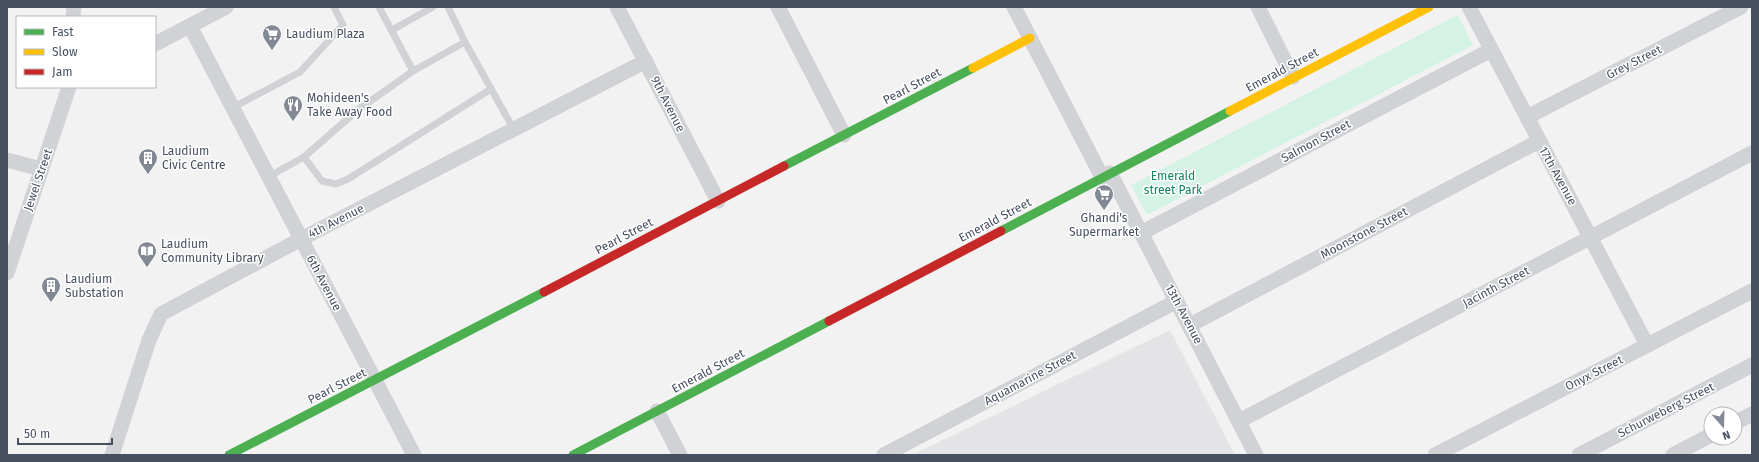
<svg xmlns="http://www.w3.org/2000/svg" width="1759" height="462" font-family="'Fira Sans',sans-serif">
	<style>
		.education { fill: #e4e3e5 }
		.green { fill: #d4f3e5 }
		.lines { fill: none; stroke-linecap: round; stroke-linejoin: round }
		.lane { stroke: #d0d2d5; stroke-width: 7 }
		.street { stroke: #d0d2d5; stroke-width: 15 }
		.fast { stroke: #4caf50; stroke-width: 9 }
		.slow { stroke: #ffc107; stroke-width: 9 }
		.jam { stroke: #c62828; stroke-width: 9 }
		.labels { text-anchor: middle; dominant-baseline: central; stroke-width: 3; stroke-linejoin: round; paint-order: stroke }
		.poi-label { font-size: 12px; fill: #475061; stroke: #fff; text-anchor: start }
		.street-label { font-size: 12px; fill: #475061; stroke: #fff }
		.park-label { font-size: 12px; fill: #0e855d; stroke: #fff }
	</style>
	<rect width="100%" height="100%" fill="#f2f2f2"/>
	<polygon class="education" points="1170,330 1235,455 912,455"/>
	<polygon class="green" points="1458,15 1473,45 1147,215 1131,185"/>
	<g class="lines">
		<g class="lane">
			<polyline points="379,7 413,71"/>
			<polyline points="448,7 465,42"/>
			<polyline points="392,30 433,7"/>
			<polyline points="232,108 300,72 343,25 334,7"/>
			<polyline points="304,157 322,181 336,184 348,179 491,89"/>
			<polyline points="268,177 304,157 360,108 382,93 413,71 465,42 514,130"/>
		</g>
		<g class="street">
			<polyline points="617,7 718,201"/>
			<polyline points="778,7 844,135"/>
			<polyline points="1014,7 1102,177"/>
			<polyline points="1258,7 1293,77"/>
			<polyline points="1469,7 1647,345"/>
			<polyline points="73,17 74,7"/>
			<polyline points="190,26 414,455"/>
			<polyline points="155,44 226,7"/>
			<polyline points="1527,117 1741,7"/>
			<polyline points="7,160 41,169"/>
			<polyline points="1110,173 1256,455"/>
			<polyline points="1141,233 1491,50"/>
			<polyline points="7,273 69,87"/>
			<polyline points="1190,325 1539,141"/>
			<polyline points="657,411 680,455"/>
			<polyline points="1239,421 1752,153"/>
			<polyline points="1735,423 1752,414"/>
			<polyline points="112,455 149,340 161,314 301,239 646,61"/>
			<polyline points="884,455 1177,301"/>
			<polyline points="1435,455 1752,291"/>
			<polyline points="1579,455 1752,365"/>
			<polyline points="1673,455 1711,435"/>
		</g>
		<g class="fast">
			<polyline points="784,166 973,68"/>
			<polyline points="1001,231 1230,111"/>
			<polyline points="229,455 544,292"/>
			<polyline points="573,455 829,321"/>
		</g>
		<g class="slow">
			<polyline points="973,68 1030,38"/>
			<polyline points="1230,111 1429,7"/>
		</g>
		<g class="jam">
			<polyline points="544,292 784,166"/>
			<polyline points="829,321 1001,231"/>
		</g>
	</g>
	<defs>
		<symbol id="supermarket-pin" viewBox="-11 -11 22 30"><path d="M0 17L-7.5 6A9.5 9.5 0 1 1 7.5 6Z" fill="#838994" stroke="#fff"/><path d="M-6-5.5h2.5l.6 2H6L4.5 2H-2.5L-4.4-4H-6ZM-1.5 3.2a1.3 1.3 0 1 0 .1 0ZM3 3.2a1.3 1.3 0 1 0 .1 0Z" fill="#fff"/></symbol>
		<symbol id="restaurant-pin" viewBox="-11 -11 22 30"><path d="M0 17L-7.5 6A9.5 9.5 0 1 1 7.5 6Z" fill="#838994" stroke="#fff"/><path d="M-5-6h1v4h1v-4h1v4h1v-4h1v5L-1.5 .5V6h-2V.5L-5-1ZM5-6V6H3V1.5H1.5Q1.5-4 5-6Z" fill="#fff"/></symbol>
		<symbol id="building-pin" viewBox="-11 -11 22 30"><path d="M0 17L-7.5 6A9.5 9.5 0 1 1 7.5 6Z" fill="#838994" stroke="#fff"/><path d="M-4-6H4V6H1V3H-1V6H-4ZM-2.5-4.3h1.7v1.8h-1.7ZM.8-4.3h1.7v1.8H.8ZM-2.5-1h1.7V.8h-1.7ZM.8-1h1.7V.8H.8Z" fill="#fff"/></symbol>
		<symbol id="library-pin" viewBox="-11 -11 22 30"><path d="M0 17L-7.5 6A9.5 9.5 0 1 1 7.5 6Z" fill="#838994" stroke="#fff"/><path d="M-6-4Q-3-5.5-.7-3.5V5Q-3 3-6 4ZM6-4Q3-5.5 .7-3.5V5Q3 3 6 4Z" fill="#fff"/></symbol>
	</defs>
	<g fill-rule="evenodd">
		<use href="#supermarket-pin" x="261" y="23" width="22" height="30"/>
		<use href="#restaurant-pin" x="282" y="94" width="22" height="30"/>
		<use href="#building-pin" x="137" y="147" width="22" height="30"/>
		<use href="#supermarket-pin" x="1093" y="183" width="22" height="30"/>
		<use href="#library-pin" x="136" y="240" width="22" height="30"/>
		<use href="#building-pin" x="40" y="275" width="22" height="30"/>
	</g>
	<g class="labels">
		<g class="poi-label">
			<text x="286" y="34">Laudium Plaza</text>
			<text x="307" y="98">Mohideen's<tspan x="307" dy="14">Take Away Food</tspan></text>
			<text x="162" y="151">Laudium<tspan x="162" dy="14">Civic Centre</tspan></text>
			<text x="1104" y="218" text-anchor="middle">Ghandi's<tspan x="1104" dy="14">Supermarket</tspan></text>
			<text x="161" y="244">Laudium<tspan x="161" dy="14">Community Library</tspan></text>
			<text x="65" y="279">Laudium<tspan x="65" dy="14">Substation</tspan></text>
		</g>
		<g class="street-label">
			<text transform="translate(1634 62) rotate(-27)">Grey Street</text>
			<text transform="translate(1282 70) rotate(-28)">Emerald Street</text>
			<text transform="translate(912 86) rotate(-28)">Pearl Street</text>
			<text transform="translate(668 104) rotate(63)">9th Avenue</text>
			<text transform="translate(1316 141) rotate(-28)">Salmon Street</text>
			<text transform="translate(1558 176) rotate(61)">17th Avenue</text>
			<text transform="translate(38 180) rotate(-71)">Jewel Street</text>
			<text transform="translate(995 220) rotate(-28)">Emerald Street</text>
			<text transform="translate(336 221) rotate(-27)">4th Avenue</text>
			<text transform="translate(1364 233) rotate(-28)">Moonstone Street</text>
			<text transform="translate(624 236) rotate(-28)">Pearl Street</text>
			<text transform="translate(324 283) rotate(62)">6th Avenue</text>
			<text transform="translate(1496 287) rotate(-28)">Jacinth Street</text>
			<text transform="translate(1184 314) rotate(62)">13th Avenue</text>
			<text transform="translate(708 371) rotate(-28)">Emerald Street</text>
			<text transform="translate(1594 373) rotate(-27)">Onyx Street</text>
			<text transform="translate(1030 378) rotate(-28)">Aquamarine Street</text>
			<text transform="translate(337 386) rotate(-27)">Pearl Street</text>
			<text transform="translate(1666 410) rotate(-27)">Schurweberg Street</text>
		</g>
		<g class="park-label">
			<text x="1173" y="176">Emerald<tspan x="1173" dy="14">street Park</tspan></text>
		</g>
	</g>
	<rect width="1759" height="462" fill="none" stroke="#475061" stroke-width="16"/>
	<rect x="16" y="16" width="140" height="72" fill="#ffffff" stroke="#b5b9c0"/>
	<rect x="24" y="29" width="20" height="6" fill="#4caf50" stroke="#b5b9c0"/>
	<text x="52" y="36" font-size="12" fill="#475061">Fast</text>
	<rect x="24" y="49" width="20" height="6" fill="#ffc107" stroke="#b5b9c0"/>
	<text x="52" y="56" font-size="12" fill="#475061">Slow</text>
	<rect x="24" y="69" width="20" height="6" fill="#c62828" stroke="#b5b9c0"/>
	<text x="52" y="76" font-size="12" fill="#475061">Jam</text>
	<g transform="translate(1723 426) rotate(160)"><circle r="19" fill="#ffffff" stroke="#b5b9c0"/>
	<path d="M0-3L7 15L0 10L-7 15Z" fill="#838994"/>
	<text y="-6" font-size="11" font-weight="bold" text-anchor="middle" fill="#475061">N</text>
	</g>
	<path d="M18 438v6h94v-6" fill="none" stroke="#475061" stroke-width="2"/>
	<text x="24" y="438" font-size="12" fill="#475061" stroke="#ffffff" stroke-width="3" paint-order="stroke">50 m</text>
</svg>
